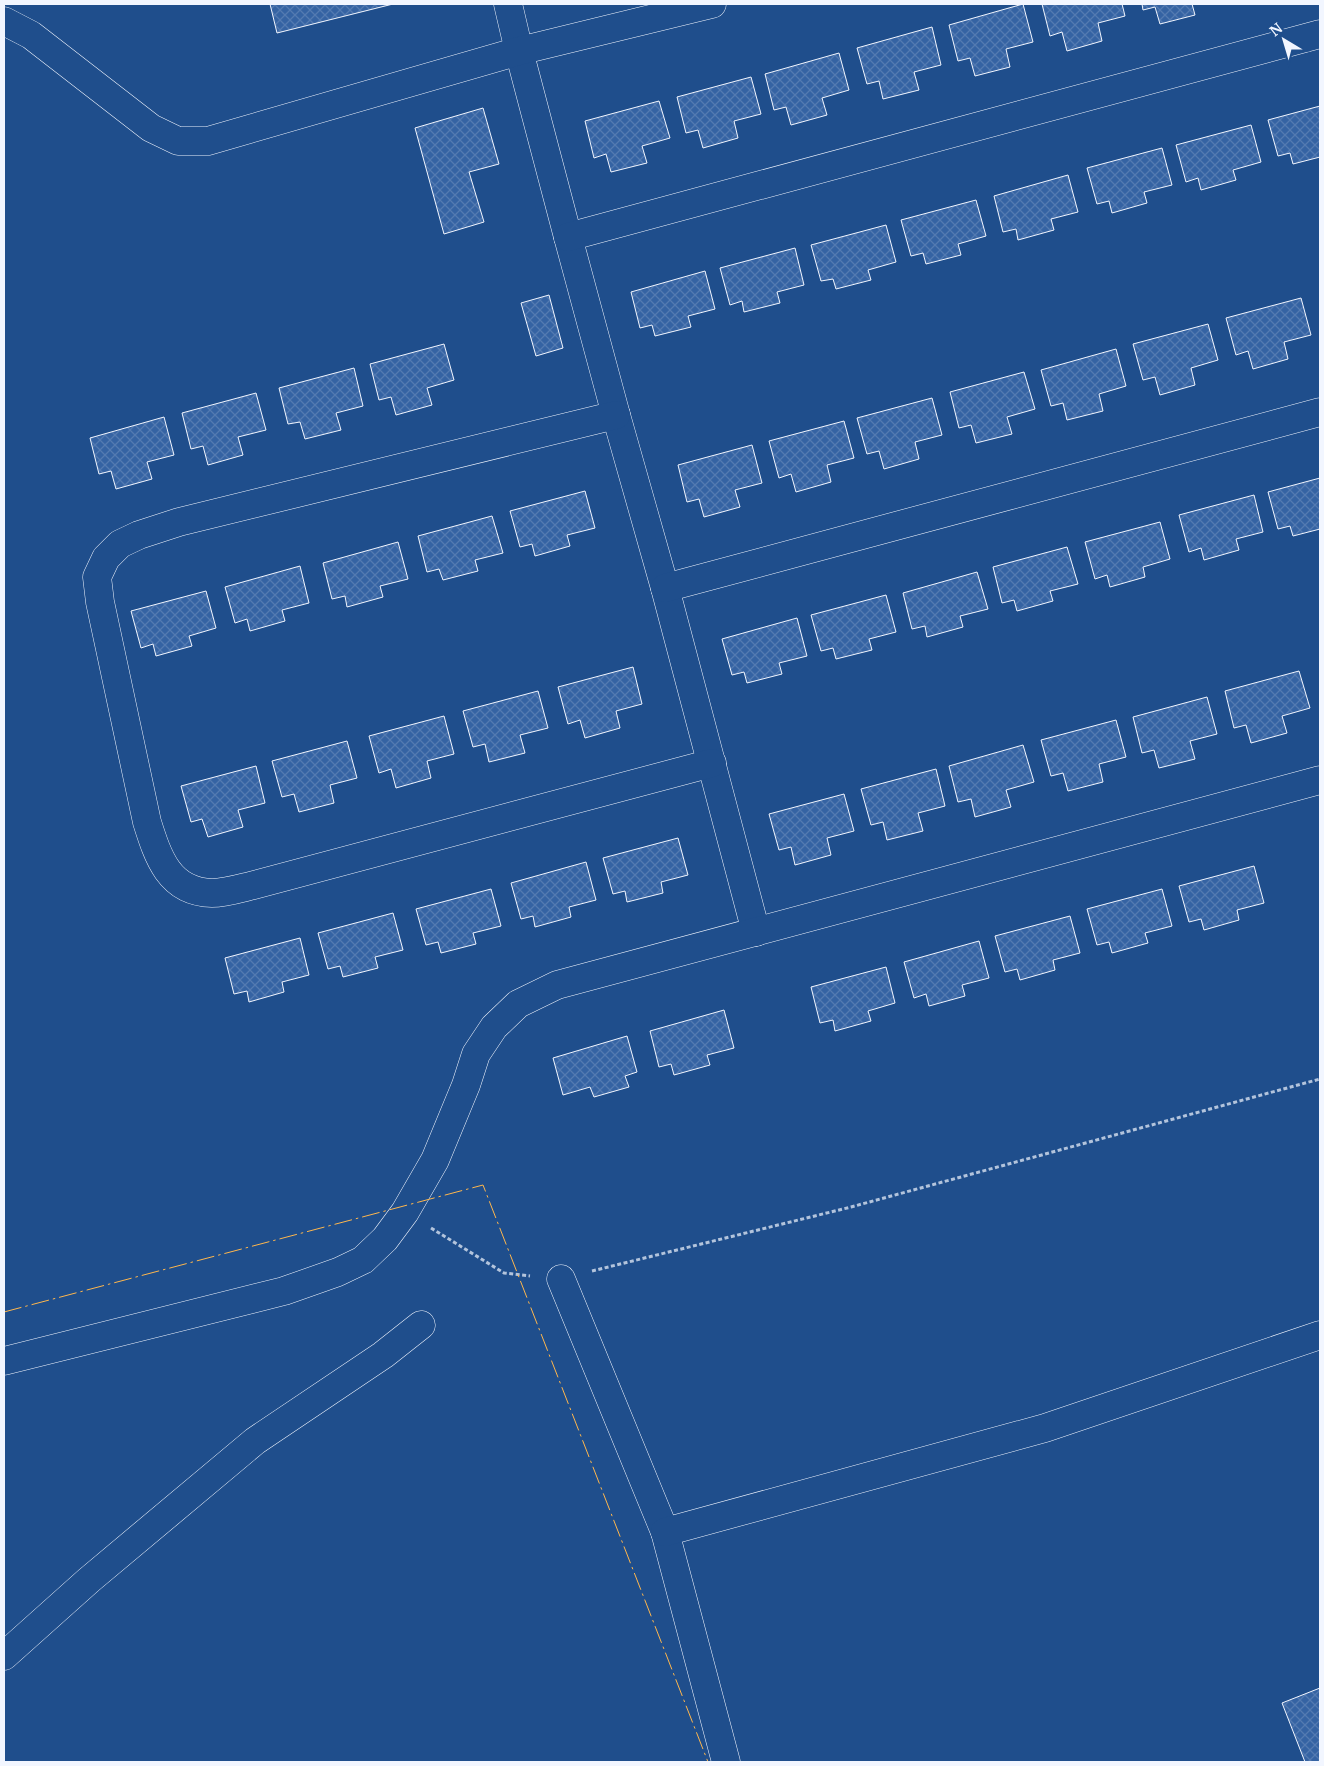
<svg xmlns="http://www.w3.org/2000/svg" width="1324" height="1766" font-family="Merriweather,serif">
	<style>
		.building { fill: url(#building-cross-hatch); stroke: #f2f6ff }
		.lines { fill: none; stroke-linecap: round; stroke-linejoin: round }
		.minor-casing { stroke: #f2f6ff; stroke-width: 29 }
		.path { stroke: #b3c4dc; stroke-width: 3; stroke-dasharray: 4 2.5; stroke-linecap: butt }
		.minor { stroke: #1f4e8c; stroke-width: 28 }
		.power { stroke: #ffb74d; stroke-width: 1; stroke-dasharray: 18 4 2.5 4; stroke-linecap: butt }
	</style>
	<defs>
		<pattern id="building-cross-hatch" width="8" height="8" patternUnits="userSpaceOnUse" patternTransform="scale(1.25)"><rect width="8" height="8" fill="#3563a3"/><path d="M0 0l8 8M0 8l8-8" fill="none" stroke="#537ab1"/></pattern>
	</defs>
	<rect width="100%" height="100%" fill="#1f4e8c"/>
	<g class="building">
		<polygon points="270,4 393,4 277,33"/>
		<polygon points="1023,4 1033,42 1006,49 1010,67 975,76 970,58 958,61 949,25"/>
		<polygon points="1042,4 1122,4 1125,16 1098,23 1102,41 1067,51 1062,32 1050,36"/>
		<polygon points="1142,4 1192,4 1195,15 1160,24 1155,7 1143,10"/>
		<polygon points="932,27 941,65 914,72 919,90 883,99 879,81 867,84 857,48"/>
		<polygon points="839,53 849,90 822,98 827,115 791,125 786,107 774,110 765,74"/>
		<polygon points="751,77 761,114 734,121 738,138 703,148 698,130 686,133 677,97"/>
		<polygon points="659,101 670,138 642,146 647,163 611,172 606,154 594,158 585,121"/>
		<polygon points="1320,106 1320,157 1293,164 1290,153 1278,156 1268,120"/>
		<polygon points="483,108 499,164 469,172 484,222 444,234 415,128"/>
		<polygon points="1251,125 1261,162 1233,170 1236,180 1201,190 1198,178 1186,182 1176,145"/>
		<polygon points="1162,148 1172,185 1144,192 1147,203 1112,213 1109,201 1097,204 1087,168"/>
		<polygon points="1068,175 1078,212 1051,219 1054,230 1018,240 1016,229 1003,232 994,196"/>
		<polygon points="976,200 986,236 958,244 961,255 926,264 923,253 911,256 901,220"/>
		<polygon points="886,225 896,262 868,270 871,280 836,289 833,279 821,281 811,245"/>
		<polygon points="795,248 804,285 777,292 780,303 744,312 742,301 730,305 720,268"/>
		<polygon points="705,271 715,309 688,316 691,327 655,336 652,325 640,328 631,292"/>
		<polygon points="549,295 563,348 536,356 521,303"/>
		<polygon points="1301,298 1311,335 1284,342 1288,359 1253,369 1248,351 1236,355 1226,318"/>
		<polygon points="1208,324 1218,360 1191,368 1195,385 1160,395 1155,377 1143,380 1133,344"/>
		<polygon points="444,344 454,380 427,388 432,405 396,415 391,397 379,400 370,364"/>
		<polygon points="1116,349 1126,386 1099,394 1103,411 1067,420 1063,403 1051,406 1041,370"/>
		<polygon points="354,368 363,406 336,413 341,430 305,439 300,422 288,424 279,388"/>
		<polygon points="1024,372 1035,409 1007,417 1012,434 976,443 971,425 959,428 950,392"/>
		<polygon points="256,393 266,430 238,437 243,455 208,465 203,446 191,449 182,413"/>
		<polygon points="932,398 942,435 915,442 919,459 884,469 879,451 867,454 857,418"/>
		<polygon points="164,417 174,455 147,462 152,479 116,489 111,471 99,474 90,438"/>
		<polygon points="844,421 854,458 827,465 831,482 796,492 791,474 779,478 769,441"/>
		<polygon points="752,445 762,483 735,490 740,507 704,517 699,499 687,502 678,465"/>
		<polygon points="1320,478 1320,529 1293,536 1290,526 1278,529 1268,492"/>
		<polygon points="585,491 595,528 567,535 570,546 535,556 532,544 520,547 510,511"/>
		<polygon points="1254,495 1263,532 1236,539 1239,550 1204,560 1201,548 1189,552 1179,515"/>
		<polygon points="492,516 503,553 475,560 478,571 443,580 439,569 427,572 418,536"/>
		<polygon points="1160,522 1170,559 1143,567 1145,577 1110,587 1107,575 1095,579 1085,542"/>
		<polygon points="398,542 408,579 380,586 383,597 347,607 345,596 332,599 323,563"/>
		<polygon points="1067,547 1078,584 1050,591 1053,601 1017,611 1014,600 1002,603 993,567"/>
		<polygon points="300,566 309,603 282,610 285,621 250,631 247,619 235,623 225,587"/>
		<polygon points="977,572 988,609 960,616 963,627 927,637 925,626 912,629 903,593"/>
		<polygon points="206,591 216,628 189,636 192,646 156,656 153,644 141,648 131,611"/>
		<polygon points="886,595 896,632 869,639 872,650 836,659 833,648 821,651 811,615"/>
		<polygon points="797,618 807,656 779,663 782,674 747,683 744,672 732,675 722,639"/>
		<polygon points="633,667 642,704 616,711 620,728 585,738 580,720 568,724 558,687"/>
		<polygon points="1299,671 1310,708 1282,716 1287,733 1251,743 1246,725 1234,728 1225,691"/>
		<polygon points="538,691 548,728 520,735 525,753 489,762 485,744 473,747 463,711"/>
		<polygon points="1207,697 1217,734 1190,741 1195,759 1159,768 1154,750 1142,753 1133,717"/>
		<polygon points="444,716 454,754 427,761 431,778 396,788 391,769 379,773 369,736"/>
		<polygon points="1116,720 1126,757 1099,764 1103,782 1068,791 1063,773 1051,776 1041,740"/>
		<polygon points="347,741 357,778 330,785 334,803 299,812 294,794 282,797 272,761"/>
		<polygon points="1023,745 1034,782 1006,790 1011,807 975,817 971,799 958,802 949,766"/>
		<polygon points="256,766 265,803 238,810 243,827 208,837 202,819 191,822 181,786"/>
		<polygon points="936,769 945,806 918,813 923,831 887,840 883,822 871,825 861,789"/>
		<polygon points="844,794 854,831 827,838 831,855 795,865 791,847 779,850 769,814"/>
		<polygon points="678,838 688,875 661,882 663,893 627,902 625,891 613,894 603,858"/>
		<polygon points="586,862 596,900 569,907 571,917 535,927 533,916 521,919 511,883"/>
		<polygon points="1254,866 1264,903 1237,910 1239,920 1204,930 1201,919 1189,922 1179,886"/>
		<polygon points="491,889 501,926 473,933 476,944 441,953 438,942 426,945 416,909"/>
		<polygon points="1162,889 1172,926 1145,933 1148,943 1112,953 1109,942 1097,945 1087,909"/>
		<polygon points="393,913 403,950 375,957 378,968 343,977 340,966 328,969 318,933"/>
		<polygon points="1070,916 1080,953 1053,960 1055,970 1020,980 1017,969 1005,972 995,936"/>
		<polygon points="300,938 309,975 282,982 284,992 249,1002 247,991 234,994 225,958"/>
		<polygon points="979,941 989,978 962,985 965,996 929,1006 926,994 914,998 904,962"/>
		<polygon points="886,967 895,1003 868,1011 871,1021 835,1031 833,1020 820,1023 811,987"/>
		<polygon points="724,1010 734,1048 707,1055 710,1065 674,1075 671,1064 659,1067 650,1031"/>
		<polygon points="627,1036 637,1072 625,1076 629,1087 594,1097 590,1087 563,1095 553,1058"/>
		<polygon points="1320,1688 1320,1762 1305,1762 1282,1703"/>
	</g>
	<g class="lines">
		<defs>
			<g id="minor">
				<polyline points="508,4 519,51 568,237 616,415 665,588 756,932"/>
				<polyline points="4,21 31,35 151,128 178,141 208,141 519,51 712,4"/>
				<polyline points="568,237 1320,34"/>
				<path d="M 616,415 L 179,522 L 139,535 L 120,544 L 106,558 L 97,577 L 100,602 L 147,822 C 158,857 169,892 212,893 C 224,893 238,889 250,886 L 712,763"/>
				<polyline points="665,588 1320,412"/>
				<polyline points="561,1279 665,1532 726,1762"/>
				<polyline points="4,1361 284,1291 338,1272 363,1260 385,1239 405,1212 435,1160 466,1085 476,1054 494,1027 518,1004 557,985 1320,780"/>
				<polyline points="665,1532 1045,1428 1320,1335"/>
				<polyline points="4,1656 89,1580 255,1441 383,1355 421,1325"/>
			</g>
		</defs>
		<use href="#minor" class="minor-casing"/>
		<g class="path">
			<polyline points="431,1228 504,1273 530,1276"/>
			<polyline points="592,1271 851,1207 1320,1079"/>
		</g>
		<use href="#minor" class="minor"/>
		<polyline class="power" points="4,1312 483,1185 708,1762"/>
	</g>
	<rect width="1324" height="1766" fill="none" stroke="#f2f6ff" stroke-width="10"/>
	<g transform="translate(1284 40) rotate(322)" stroke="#1f4e8c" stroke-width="4" paint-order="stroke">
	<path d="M0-4L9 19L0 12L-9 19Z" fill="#f2f6ff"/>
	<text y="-8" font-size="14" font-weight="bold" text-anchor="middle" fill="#f2f6ff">N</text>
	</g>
</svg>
